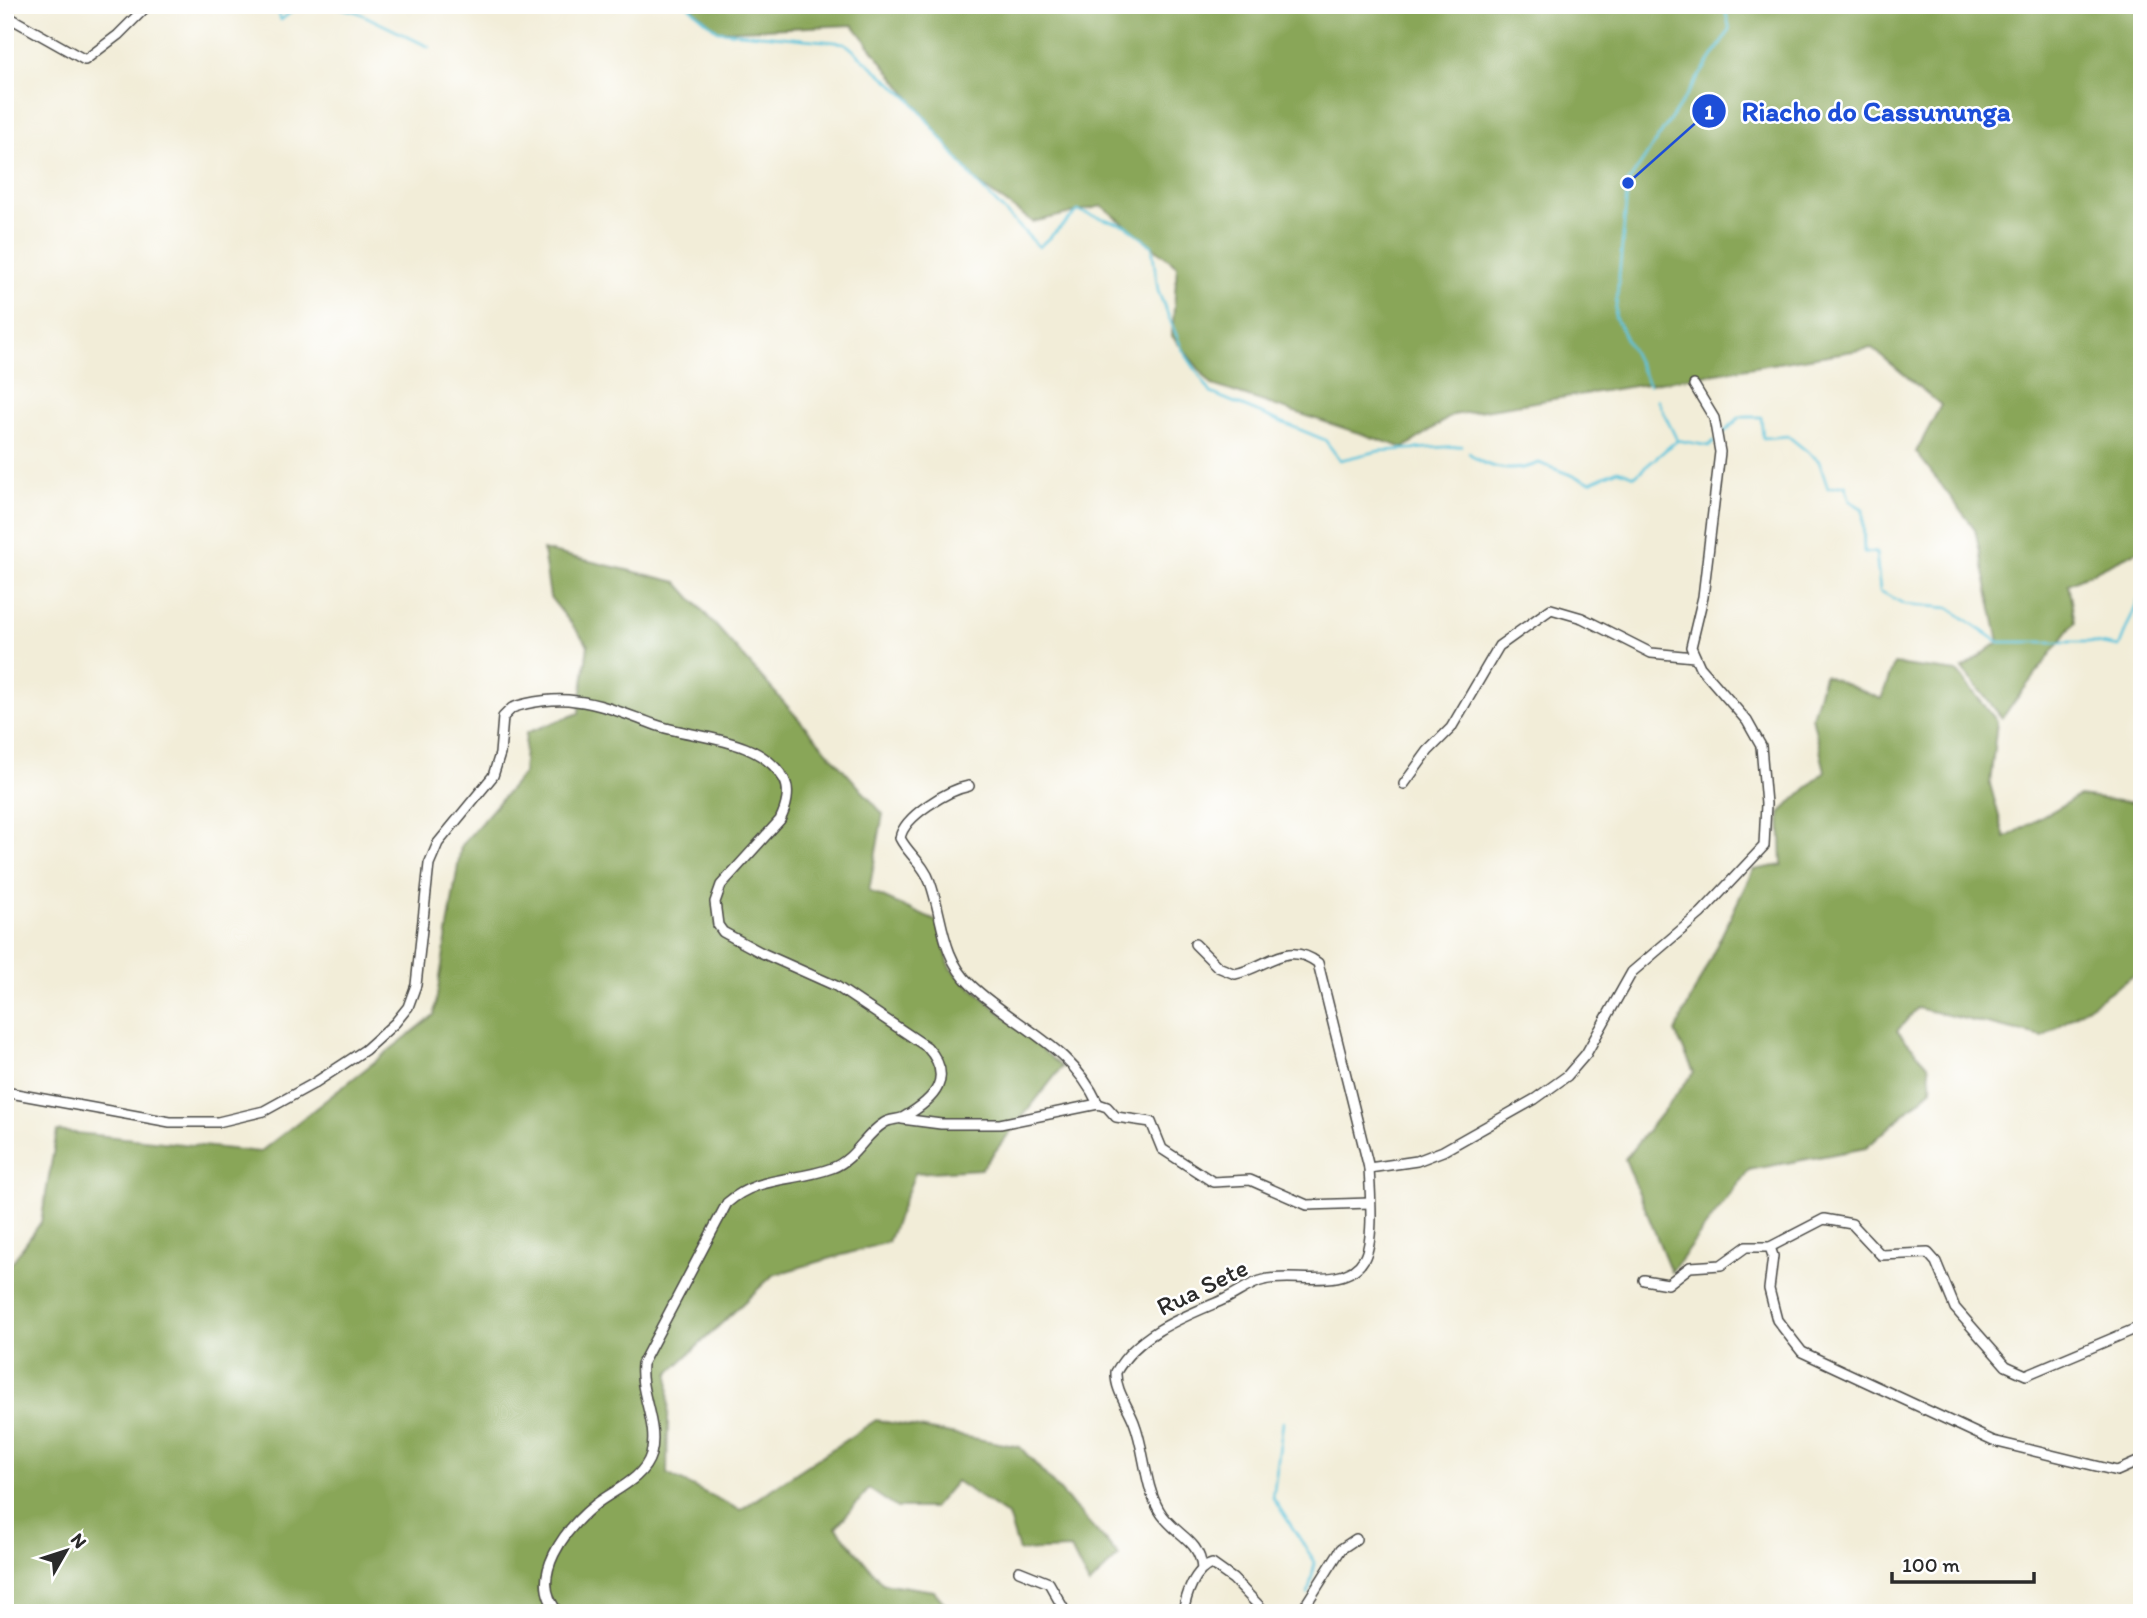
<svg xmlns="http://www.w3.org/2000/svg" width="2147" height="1618" font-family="Itim,sans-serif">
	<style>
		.forest { fill: #89a659; stroke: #5a6842; stroke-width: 2 }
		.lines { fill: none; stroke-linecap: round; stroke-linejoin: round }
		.stream { stroke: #5ec4db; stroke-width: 2.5 }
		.minor-casing { stroke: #494845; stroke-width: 12 }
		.minor { stroke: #fff; stroke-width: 9 }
		.labels { text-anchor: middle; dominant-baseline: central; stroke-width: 5; stroke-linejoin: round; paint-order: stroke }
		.street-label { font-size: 26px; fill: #2b2b2b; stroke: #fff }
		.leader { fill: none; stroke: #1d4ed8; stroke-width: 2.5 }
		.callout-dot { fill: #1d4ed8; stroke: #fff; stroke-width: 2.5 }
		.mark-label { font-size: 21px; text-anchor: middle; font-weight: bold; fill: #fff }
		.callout-label { font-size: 28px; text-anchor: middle; font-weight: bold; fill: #1d4ed8; stroke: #fff; stroke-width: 5; stroke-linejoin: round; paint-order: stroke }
	</style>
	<rect width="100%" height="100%" fill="#fff"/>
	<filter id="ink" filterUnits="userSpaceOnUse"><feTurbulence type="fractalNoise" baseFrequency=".0143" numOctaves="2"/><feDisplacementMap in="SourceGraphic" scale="14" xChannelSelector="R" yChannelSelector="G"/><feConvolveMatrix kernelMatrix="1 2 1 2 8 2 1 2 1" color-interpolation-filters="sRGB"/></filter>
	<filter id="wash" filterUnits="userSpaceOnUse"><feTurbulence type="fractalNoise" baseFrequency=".00686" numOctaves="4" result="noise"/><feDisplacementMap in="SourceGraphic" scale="28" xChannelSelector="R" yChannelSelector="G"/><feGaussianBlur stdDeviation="1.57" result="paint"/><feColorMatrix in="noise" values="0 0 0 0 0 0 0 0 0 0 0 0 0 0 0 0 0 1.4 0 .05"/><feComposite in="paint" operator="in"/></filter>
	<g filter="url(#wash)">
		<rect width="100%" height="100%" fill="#f2edd8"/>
		<g class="forest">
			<polygon points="688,5 2142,5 2142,549 2068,584 2075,622 2002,718 1962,669 1999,642 1975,529 1916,452 1941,405 1872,348 1453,415 1404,448 1212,385 1172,336 1177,266 1102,206 1033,222 976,182 853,25 718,31"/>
			<polygon points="543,550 677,582 883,814 869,891 938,922 950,968 1062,1067 981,1169 915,1173 888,1242 773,1275 669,1373 667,1474 740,1510 876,1420 1020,1447 1119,1556 1089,1585 1071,1549 1019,1551 1008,1516 956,1481 933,1508 897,1508 869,1489 836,1527 882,1583 934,1591 953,1613 5,1613 5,1272 41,1222 57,1131 260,1152 434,1015 461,846 523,774 526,733 579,713 588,645 550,597"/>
			<polygon points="1894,664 1957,672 1997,721 1990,784 2005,838 2079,796 2142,804 2142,970 2043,1037 1917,1008 1897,1031 1928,1065 1932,1089 1866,1148 1749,1170 1671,1272 1625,1159 1694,1072 1675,1032 1753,870 1782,865 1780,813 1825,771 1812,717 1824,675 1881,699"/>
		</g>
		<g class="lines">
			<g class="stream">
				<polyline points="275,5 281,20 300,5"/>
				<polyline points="330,5 357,12 429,47"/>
				<polyline points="598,5 607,5"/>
				<polyline points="687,5 718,31 845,43 911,100 976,182 1039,247 1078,211 1127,226 1152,246 1158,291 1182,349 1211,393 1325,440 1340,460 1379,451 1461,446"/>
				<polyline points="1649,385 1615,317 1628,183 1730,30 1724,5"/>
				<polyline points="1657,399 1677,440"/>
				<polyline points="1719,437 1740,417 1761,417 1763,438 1788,436 1819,461 1828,488 1845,485 1850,501 1863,509 1864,552 1876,553 1880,591 1904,604 1949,608 1999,642 2089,642 2119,647 2142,590"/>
				<path d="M 1469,453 C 1488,471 1516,473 1539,463 L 1590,482 L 1618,470 L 1635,476 L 1677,440 L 1709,446 L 1714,441"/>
				<polyline points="1283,1422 1273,1498 1315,1562 1308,1594"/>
			</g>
		</g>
	</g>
	<g filter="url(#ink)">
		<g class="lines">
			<defs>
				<g id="minor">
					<polyline points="5,15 85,60 118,35 148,5"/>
					<polyline points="1404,784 1428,751 1451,728 1499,646 1551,609 1582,618 1651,653 1694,657"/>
					<path d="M 969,786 C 948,790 904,816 900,838 C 908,854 924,864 930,882 C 943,917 941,957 971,985 C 1015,1027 1071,1045 1098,1104"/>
					<path d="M 1195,944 L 1218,967 L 1235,974 C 1266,968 1287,939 1318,963 L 1369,1168 C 1370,1191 1375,1239 1364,1259 C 1346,1291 1293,1272 1264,1280 C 1250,1283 1238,1293 1225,1299 C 1186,1316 1139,1332 1116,1372 C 1115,1390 1128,1406 1134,1422 C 1145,1450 1144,1484 1159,1510 C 1173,1535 1200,1538 1202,1569"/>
					<path d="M 5,1092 L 170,1122 L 218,1122 L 264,1111 L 313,1084 L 365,1050 L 395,1023 L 408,1007 L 416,985 L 429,864 L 438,843 L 493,776 L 500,754 L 503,717 L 512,708 C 530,701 557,698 576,701 C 603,704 628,715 653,724 C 693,739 759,736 784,779 C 791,791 786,808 780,820 L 721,885 L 715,902 L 718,925 L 723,932 L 760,952 L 836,986 L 927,1047 C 955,1078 935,1099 904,1117 C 898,1120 890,1119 884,1123 C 864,1135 856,1159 832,1168 C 795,1182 759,1175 727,1203 L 642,1364 C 639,1394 659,1425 651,1454 C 644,1479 614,1490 596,1504 C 566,1528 526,1578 559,1613"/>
					<polyline points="1098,1104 1107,1107 1116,1117 1151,1122 1162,1149 1213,1182 1250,1180 1307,1205 1370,1203"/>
					<polyline points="902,1119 941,1124 1000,1124 1098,1104"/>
					<polyline points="1369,1168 1417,1161 1443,1151 1535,1099 1567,1076 1586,1054 1632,972 1701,913 1764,846 1766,804 1761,746 1747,721 1700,667 1691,647 1703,597 1720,452 1714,418 1694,385"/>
					<polyline points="1770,1247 1773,1256 1769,1289 1777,1320 1802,1352 1993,1441 2117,1471 2142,1460"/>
					<polyline points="1644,1280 1668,1284 1690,1267 1721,1265 1746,1247 1770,1247 1824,1219 1852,1224 1881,1255 1928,1253 1936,1262 1955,1308 2006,1366 2026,1375 2142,1326"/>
					<polyline points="1019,1571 1049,1583 1066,1613"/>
					<path d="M 1183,1613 C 1186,1596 1194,1569 1212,1564 L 1233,1579 L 1266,1613"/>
					<polyline points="1295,1613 1305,1606 1341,1549 1356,1539"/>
					<polyline points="1951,1613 1969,1613"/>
				</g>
			</defs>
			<use href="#minor" class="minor-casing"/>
			<use href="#minor" class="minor"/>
		</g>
	</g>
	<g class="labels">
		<g class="street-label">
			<text transform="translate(1202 1287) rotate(-26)">Rua Sete</text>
		</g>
	</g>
	<path class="leader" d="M1628 183L1709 111"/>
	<g class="callout-dot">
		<circle cx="1628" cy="183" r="7"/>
		<circle cx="1709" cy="111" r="18"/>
	</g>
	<g class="mark-label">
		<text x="1709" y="119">1</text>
	</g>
	<g class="callout-label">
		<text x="1876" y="121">Riacho do Cassununga</text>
	</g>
	<rect width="2147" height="1618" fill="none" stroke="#fff" stroke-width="28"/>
	<g transform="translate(66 1551) rotate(51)" stroke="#ffffff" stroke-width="5" paint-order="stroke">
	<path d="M0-5L12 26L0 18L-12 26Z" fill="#2b2b2b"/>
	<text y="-10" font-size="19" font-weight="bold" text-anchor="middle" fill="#2b2b2b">N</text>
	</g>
	<path d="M1892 1572v10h142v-10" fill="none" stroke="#2b2b2b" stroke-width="3.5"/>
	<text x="1902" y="1572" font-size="21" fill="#2b2b2b" stroke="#ffffff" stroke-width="5" paint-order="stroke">100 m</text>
</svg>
